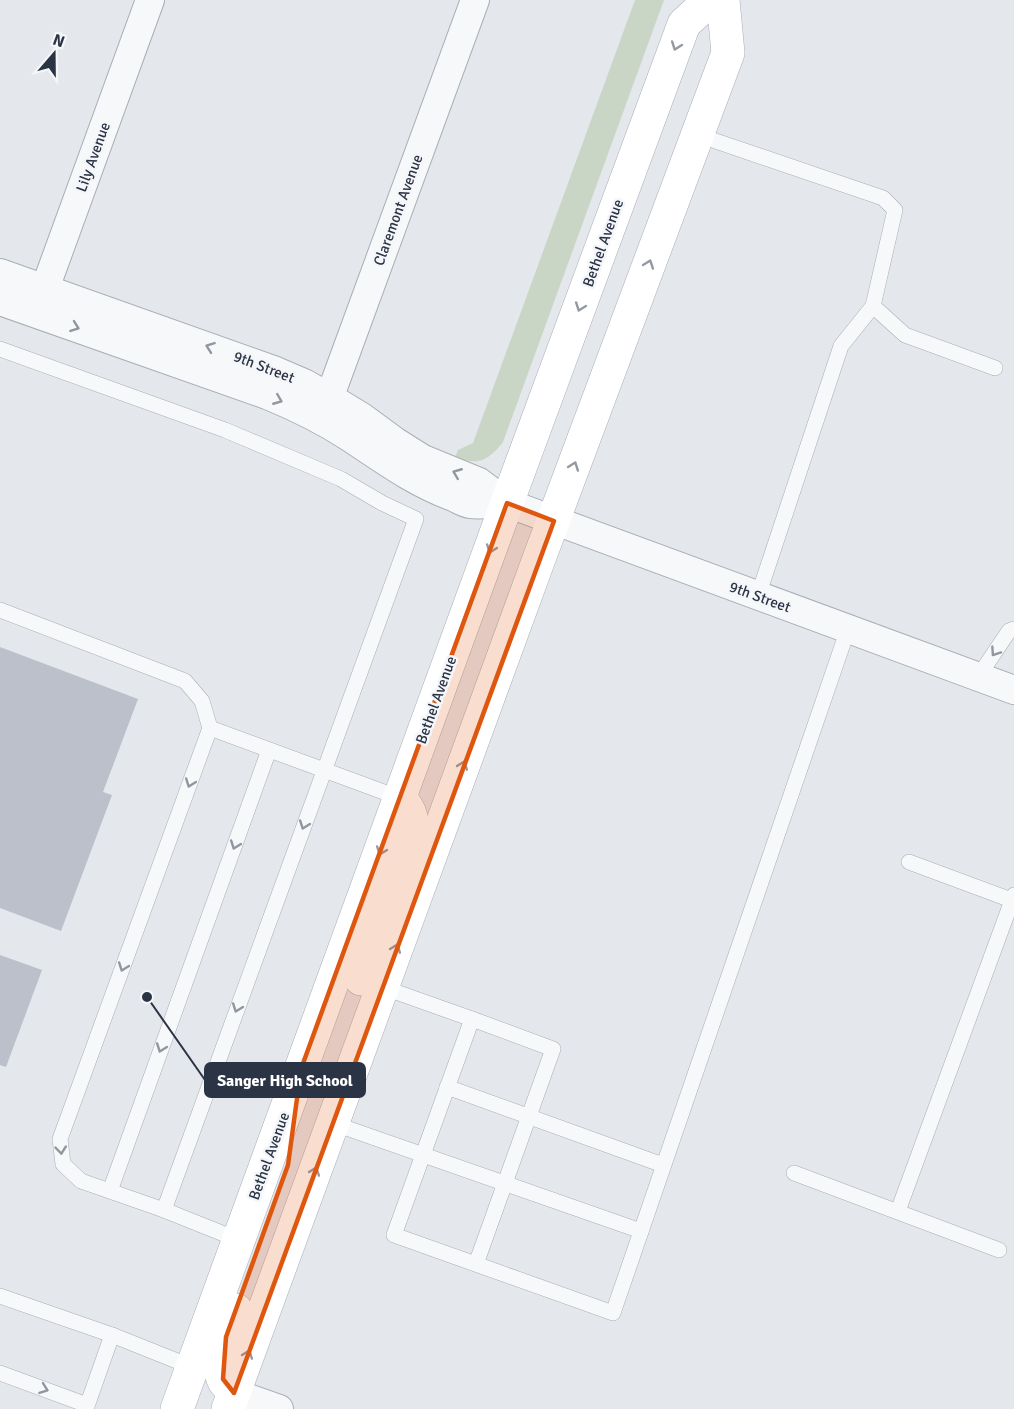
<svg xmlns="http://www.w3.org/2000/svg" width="1014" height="1409" font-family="Signika,sans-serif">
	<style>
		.green { fill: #c9d6c5 }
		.building { fill: #bbc0ca }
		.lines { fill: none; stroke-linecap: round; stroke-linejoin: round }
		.lane-casing { stroke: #a9aeb7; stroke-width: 16 }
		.street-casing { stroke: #a9aeb7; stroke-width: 30 }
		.secondary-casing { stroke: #a9aeb7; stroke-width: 34 }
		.lane { stroke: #f7f8fa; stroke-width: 15 }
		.street { stroke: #f7f8fa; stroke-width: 28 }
		.secondary { stroke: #fff; stroke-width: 33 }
		.oneway { stroke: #959aa2 }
		.oneway2 { stroke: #9196a0 }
		.marked { fill: #df570f; fill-opacity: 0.2; stroke: #df570f; stroke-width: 4.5; stroke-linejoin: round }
		.labels { text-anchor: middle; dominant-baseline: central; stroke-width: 5; stroke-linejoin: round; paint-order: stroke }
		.street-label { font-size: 15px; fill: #2b3445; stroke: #f4f6f9 }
		.leader { fill: none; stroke: #2b3445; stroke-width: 2 }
		.callout-dot { fill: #2b3445; stroke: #f4f6f9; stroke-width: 2 }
		.callout { fill: #2b3445; stroke: #2b3445; stroke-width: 2 }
		.callout-label { font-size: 16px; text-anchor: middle; font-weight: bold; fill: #fff }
	</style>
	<rect width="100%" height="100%" fill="#e4e7ec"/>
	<path class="green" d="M 635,0 L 664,0 L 503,442 C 488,461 478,466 455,457 L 458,450 L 473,443 Z"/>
	<g class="building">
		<polygon points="0,647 138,699 103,792 112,795 61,931 0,908"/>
		<polygon points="0,955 42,970 6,1067 0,1065"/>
	</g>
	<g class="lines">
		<defs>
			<g id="lane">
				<polyline points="698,135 883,198 895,210 873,306 905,335 995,368"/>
				<polyline points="0,349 225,430 341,479 382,503 416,519 164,1210"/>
				<polyline points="758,596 841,346 873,306"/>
				<polyline points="0,610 185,681 202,701 210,728 60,1139 63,1164 81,1181 164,1210 239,1240"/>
				<polyline points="978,677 1009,631 1014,629"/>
				<polyline points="210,728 400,798"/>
				<polyline points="909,862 1014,901"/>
				<polyline points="382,987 472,1019 394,1235 613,1313 848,629"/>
				<polyline points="472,1019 553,1049 476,1264"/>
				<polyline points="447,1087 663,1165"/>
				<polyline points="332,1123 641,1231"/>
				<polyline points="794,1173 999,1250"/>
				<polyline points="110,1191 269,750"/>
				<polyline points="898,1211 1014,895"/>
				<polyline points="0,1296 112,1335 192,1367"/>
				<polyline points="0,1373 87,1405"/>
				<polyline points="86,1409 112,1335"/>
			</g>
			<g id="street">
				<polyline points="0,273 276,371 304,383 329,397 362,417 396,442 423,459 479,482 507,503 1014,690"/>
				<path d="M 0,301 L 267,395 C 296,407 323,420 349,437 C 384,460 413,482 453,497 C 458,499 464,503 470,504 C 481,506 495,503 507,503"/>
				<polyline points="39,305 150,0"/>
				<polyline points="323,415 475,0"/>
				<polyline points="234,1393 279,1409"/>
			</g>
			<g id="secondary">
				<path d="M 361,979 L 411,837 C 413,819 412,812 400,798"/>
				<path d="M 234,1393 C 231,1389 227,1385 224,1381 C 214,1363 229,1328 236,1310"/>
				<polyline points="177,1409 507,503 684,24 710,0"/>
				<polyline points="228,1409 540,556 728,53 723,0"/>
			</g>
		</defs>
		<use href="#lane" class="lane-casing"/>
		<use href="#street" class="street-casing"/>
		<use href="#secondary" class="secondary-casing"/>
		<use href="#lane" class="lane"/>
		<use href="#street" class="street"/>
		<use href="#secondary" class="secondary"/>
	</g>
	<defs><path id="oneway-chevron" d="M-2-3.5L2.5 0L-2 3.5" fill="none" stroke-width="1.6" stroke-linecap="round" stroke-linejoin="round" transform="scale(1.5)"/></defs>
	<g class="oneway">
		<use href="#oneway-chevron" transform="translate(676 46) rotate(110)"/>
		<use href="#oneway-chevron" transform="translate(649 264) rotate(-70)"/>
		<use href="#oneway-chevron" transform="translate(580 307) rotate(110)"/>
		<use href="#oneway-chevron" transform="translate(574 466) rotate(-70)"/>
		<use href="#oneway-chevron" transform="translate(491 549) rotate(110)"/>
		<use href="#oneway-chevron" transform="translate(463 765) rotate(-70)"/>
		<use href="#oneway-chevron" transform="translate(381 851) rotate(110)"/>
		<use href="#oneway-chevron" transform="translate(396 948) rotate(-70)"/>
		<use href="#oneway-chevron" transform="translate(315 1171) rotate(-70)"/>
		<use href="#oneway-chevron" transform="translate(248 1354) rotate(-70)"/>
	</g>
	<g class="oneway2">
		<use href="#oneway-chevron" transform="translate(75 327) rotate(20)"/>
		<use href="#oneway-chevron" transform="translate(210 347) rotate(-160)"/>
		<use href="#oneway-chevron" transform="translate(278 400) rotate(22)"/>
		<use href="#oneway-chevron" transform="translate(457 473) rotate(-158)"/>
		<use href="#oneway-chevron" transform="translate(995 652) rotate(124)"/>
		<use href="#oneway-chevron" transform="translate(190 783) rotate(110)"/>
		<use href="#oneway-chevron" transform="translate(304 825) rotate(110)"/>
		<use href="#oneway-chevron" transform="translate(235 845) rotate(110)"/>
		<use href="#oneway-chevron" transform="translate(123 967) rotate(110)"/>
		<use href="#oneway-chevron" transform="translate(237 1008) rotate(110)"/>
		<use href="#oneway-chevron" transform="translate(161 1048) rotate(110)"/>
		<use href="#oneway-chevron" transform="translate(61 1150) rotate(84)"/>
		<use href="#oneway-chevron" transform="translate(44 1389) rotate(20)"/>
	</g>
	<path class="marked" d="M 507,503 L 554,521 L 234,1393 L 223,1379 L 226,1337 L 288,1165 L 301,1069 Z"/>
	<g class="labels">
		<g class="street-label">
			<text transform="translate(93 157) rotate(-70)">Lily Avenue</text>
			<text transform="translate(398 210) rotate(-70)">Claremont Avenue</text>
			<text transform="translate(603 243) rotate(-70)">Bethel Avenue</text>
			<text transform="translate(264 367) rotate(21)">9th Street</text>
			<text transform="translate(760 597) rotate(20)">9th Street</text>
			<text transform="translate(436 700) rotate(-70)">Bethel Avenue</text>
			<text transform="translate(269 1156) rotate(-70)">Bethel Avenue</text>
		</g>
	</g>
	<path class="leader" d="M147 997L205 1080"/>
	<circle class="callout-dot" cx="147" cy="997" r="6"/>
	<rect class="callout" x="205" y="1063" width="160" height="34" rx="6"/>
	<g class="callout-label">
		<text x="285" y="1086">Sanger High School</text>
	</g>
	<g transform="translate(54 54) rotate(20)" stroke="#f4f6f9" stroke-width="4.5" paint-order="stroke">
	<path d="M0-4.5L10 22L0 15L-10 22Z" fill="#2b3445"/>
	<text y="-9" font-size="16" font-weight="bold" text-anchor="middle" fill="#2b3445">N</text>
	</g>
</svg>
